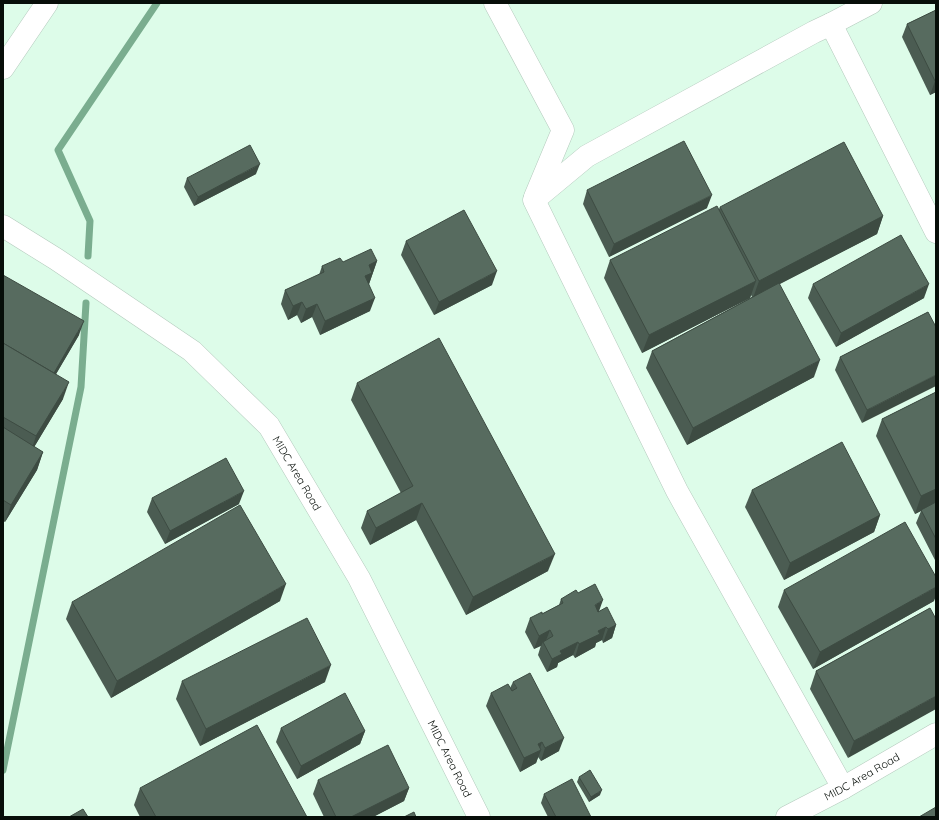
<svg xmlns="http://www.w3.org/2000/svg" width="939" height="820" font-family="Quicksand,sans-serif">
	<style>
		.built { fill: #ddfce9 }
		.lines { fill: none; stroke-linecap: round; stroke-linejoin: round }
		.stream { stroke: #7aad8f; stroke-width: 7 }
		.street-casing { stroke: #b4cabd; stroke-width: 23 }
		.street { stroke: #fff; stroke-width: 22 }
		.wall { fill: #4b5c52 }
		.shaded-wall { fill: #3d4b42 }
		.building { fill: #576b5f; stroke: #3d4b42 }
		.labels { text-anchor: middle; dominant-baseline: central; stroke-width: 3.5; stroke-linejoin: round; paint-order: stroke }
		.street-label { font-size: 11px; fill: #070e09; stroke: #fff }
	</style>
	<rect width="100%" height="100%" fill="#f0fef5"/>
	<rect class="built" x="3" y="3" width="933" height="814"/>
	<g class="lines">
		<g class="stream">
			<polyline points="88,256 90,221 58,150 157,3"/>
			<polyline points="3,770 81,387 86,303"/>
		</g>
		<defs>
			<g id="street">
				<polyline points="495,3 563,130 535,197"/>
				<polyline points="831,24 871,3"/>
				<polyline points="3,68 47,3"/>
				<path id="s1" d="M 3,226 L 56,259 L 192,351 L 269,426 L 359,578 L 479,817"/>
				<polyline points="843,788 677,491 534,200 587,156 814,32 831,24 936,232"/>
				<path id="s2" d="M 787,817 L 843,788 L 936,734"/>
			</g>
		</defs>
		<use href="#street" class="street-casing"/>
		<use href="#street" class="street"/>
	</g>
	<g class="wall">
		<polygon points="936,10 936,92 930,95 902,37 907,24"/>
		<polygon points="256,174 194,206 184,187 187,178"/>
		<polygon points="587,190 707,208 609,257 583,204"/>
		<polygon points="720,207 883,216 877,234 779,284 814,377 687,445 646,368 652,351 752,297 751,295 750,298 642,353 604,278 610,260 719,209"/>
		<polygon points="406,241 492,285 434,315 401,255"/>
		<polygon points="377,261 369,284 370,311 320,335 312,317 301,323 297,315 288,320 281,304 285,290 319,275 322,266"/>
		<polygon points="3,275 79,335 56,374 63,399 34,447 43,452 37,470 5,522 3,521"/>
		<polygon points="813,284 924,298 836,347 808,298"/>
		<polygon points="928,312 862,423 835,370 840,357"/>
		<polygon points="357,383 548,571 466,615 416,520 370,545 361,528 367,511 401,493 351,400"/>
		<polygon points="936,392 936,562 916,523 921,511 915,514 876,436 882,419"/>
		<polygon points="752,490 880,515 874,532 784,580 745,507"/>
		<polygon points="152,498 239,504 165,544 147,512"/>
		<polygon points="784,590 934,601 813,669 778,607"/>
		<polygon points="578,593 616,625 612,638 603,643 602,640 596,643 595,647 575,658 573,655 558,663 557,667 547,672 538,655 541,645 534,649 525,632 530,618 542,614 559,605 561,599"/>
		<polygon points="280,601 111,698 66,619 72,602"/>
		<polygon points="930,608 848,758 810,689 816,671"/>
		<polygon points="182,681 325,682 200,746 176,699"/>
		<polygon points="513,682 559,751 541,761 538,757 536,763 520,772 486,706 491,693 510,688"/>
		<polygon points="281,728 365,731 360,744 297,779 276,742"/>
		<polygon points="579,777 600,795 589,802 577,782"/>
		<polygon points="318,780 409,788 404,801 373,817 324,817 313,794"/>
		<polygon points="140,788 307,817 140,817 134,805"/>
		<polygon points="544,794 591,817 548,817 541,803"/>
	</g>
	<g class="shaded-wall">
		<polygon points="935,81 936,81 936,92 930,95"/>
		<polygon points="260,164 256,174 194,206 198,197"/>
		<polygon points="712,195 707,208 609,257 614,244"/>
		<polygon points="883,216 877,234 753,298 759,281"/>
		<polygon points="377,261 368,287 364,278 369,265"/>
		<polygon points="497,271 492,285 434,315 439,302"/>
		<polygon points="756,281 750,298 642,353 649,335"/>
		<polygon points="929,284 924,298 836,347 841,333"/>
		<polygon points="375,298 370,311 320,335 325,321"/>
		<polygon points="302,302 297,315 288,320 293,306"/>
		<polygon points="317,304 312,317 301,323 306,309"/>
		<polygon points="84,321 79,335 49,386 54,373"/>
		<polygon points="820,360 814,377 687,445 693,428"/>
		<polygon points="936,375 936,386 862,423 867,410"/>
		<polygon points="69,382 63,399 30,454 36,436"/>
		<polygon points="43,452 37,470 5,522 11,505"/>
		<polygon points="936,489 936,503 915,514 921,496"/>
		<polygon points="244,491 239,504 165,544 170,531"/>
		<polygon points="422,503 416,520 370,545 376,528"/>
		<polygon points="880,515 874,532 784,580 790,563"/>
		<polygon points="555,554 548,571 466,615 473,597"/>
		<polygon points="286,584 280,601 111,698 117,681"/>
		<polygon points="936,587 936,596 934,601 813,669 820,652"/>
		<polygon points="603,600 598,614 595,605"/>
		<polygon points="616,625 612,638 603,643 608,629"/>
		<polygon points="606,627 602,640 596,643 595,647 575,658 579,644 598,631"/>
		<polygon points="550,630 545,643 543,642 541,646 534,649 539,636"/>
		<polygon points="578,642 573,655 558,663 557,667 547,672 552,659 560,651"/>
		<polygon points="331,665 325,682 200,746 206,729"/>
		<polygon points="936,696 936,709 848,758 854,741"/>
		<polygon points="365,731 360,744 297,779 301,766"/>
		<polygon points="564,738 559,751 541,761 545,748"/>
		<polygon points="542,742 539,751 541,750 536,763 520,772 524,758 538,744"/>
		<polygon points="409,788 404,801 373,817 351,817"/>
		<polygon points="602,790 600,795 589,802 591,797"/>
	</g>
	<g class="building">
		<polygon points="936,10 936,81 935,81 907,24"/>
		<polygon points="684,141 712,195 614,244 587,190"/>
		<polygon points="844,142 883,216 759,281 720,207"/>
		<polygon points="250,145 260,164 198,197 187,178"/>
		<polygon points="717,206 756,281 649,335 610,260"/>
		<polygon points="464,210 497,271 439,302 406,241"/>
		<polygon points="901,235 929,284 841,333 813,284"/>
		<polygon points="371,249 377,261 369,265 372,273 365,276 375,298 325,321 317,304 306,309 302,302 293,306 285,290 324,272 322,266 340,258 343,262"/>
		<polygon points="3,275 84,321 54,373 3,343"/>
		<polygon points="779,283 820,360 693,428 652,351"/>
		<polygon points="928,312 936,327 936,375 867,410 840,357"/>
		<polygon points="439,338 555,554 473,597 422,503 376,528 367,511 413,486 357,383"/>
		<polygon points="3,343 69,382 36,436 3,417"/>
		<polygon points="936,392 936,489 921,496 882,419"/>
		<polygon points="3,427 43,452 11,505 3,500"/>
		<polygon points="842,442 880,515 790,563 752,490"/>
		<polygon points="226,458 244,491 170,531 152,498"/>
		<polygon points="936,502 936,539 921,510"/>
		<polygon points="240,505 286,584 117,681 72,602"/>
		<polygon points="905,522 936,577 936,587 820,652 784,590"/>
		<polygon points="595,584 603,600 595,605 598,612 607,607 616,625 608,629 606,627 598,631 600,634 579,644 578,642 560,651 562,654 552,659 543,642 553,636 550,630 539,636 530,618 542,612 542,614 563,603 561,599 576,590 578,593"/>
		<polygon points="930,608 936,619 936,696 854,741 816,671"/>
		<polygon points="307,618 331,665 206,729 182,681"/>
		<polygon points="530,673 564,738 545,748 542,742 538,744 541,750 524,758 491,693 508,684 512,691 517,688 513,682"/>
		<polygon points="345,693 365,731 301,766 281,728"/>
		<polygon points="257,725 307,817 156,817 140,788"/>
		<polygon points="388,745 409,788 351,817 336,817 318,780"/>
		<polygon points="590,770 602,790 591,797 579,777"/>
		<polygon points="572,779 591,817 556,817 544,794"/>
		<polygon points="936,807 936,817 919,817"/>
		<polygon points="83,809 88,817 69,817"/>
		<polygon points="414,812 416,817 404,817"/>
	</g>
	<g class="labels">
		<g class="street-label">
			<text stroke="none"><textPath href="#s1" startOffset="389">MIDC Area Road</textPath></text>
			<text stroke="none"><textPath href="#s1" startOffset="713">MIDC Area Road</textPath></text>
			<text stroke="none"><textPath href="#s2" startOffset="85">MIDC Area Road</textPath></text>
		</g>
	</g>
	<rect width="939" height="820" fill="none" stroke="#070e09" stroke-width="8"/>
</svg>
